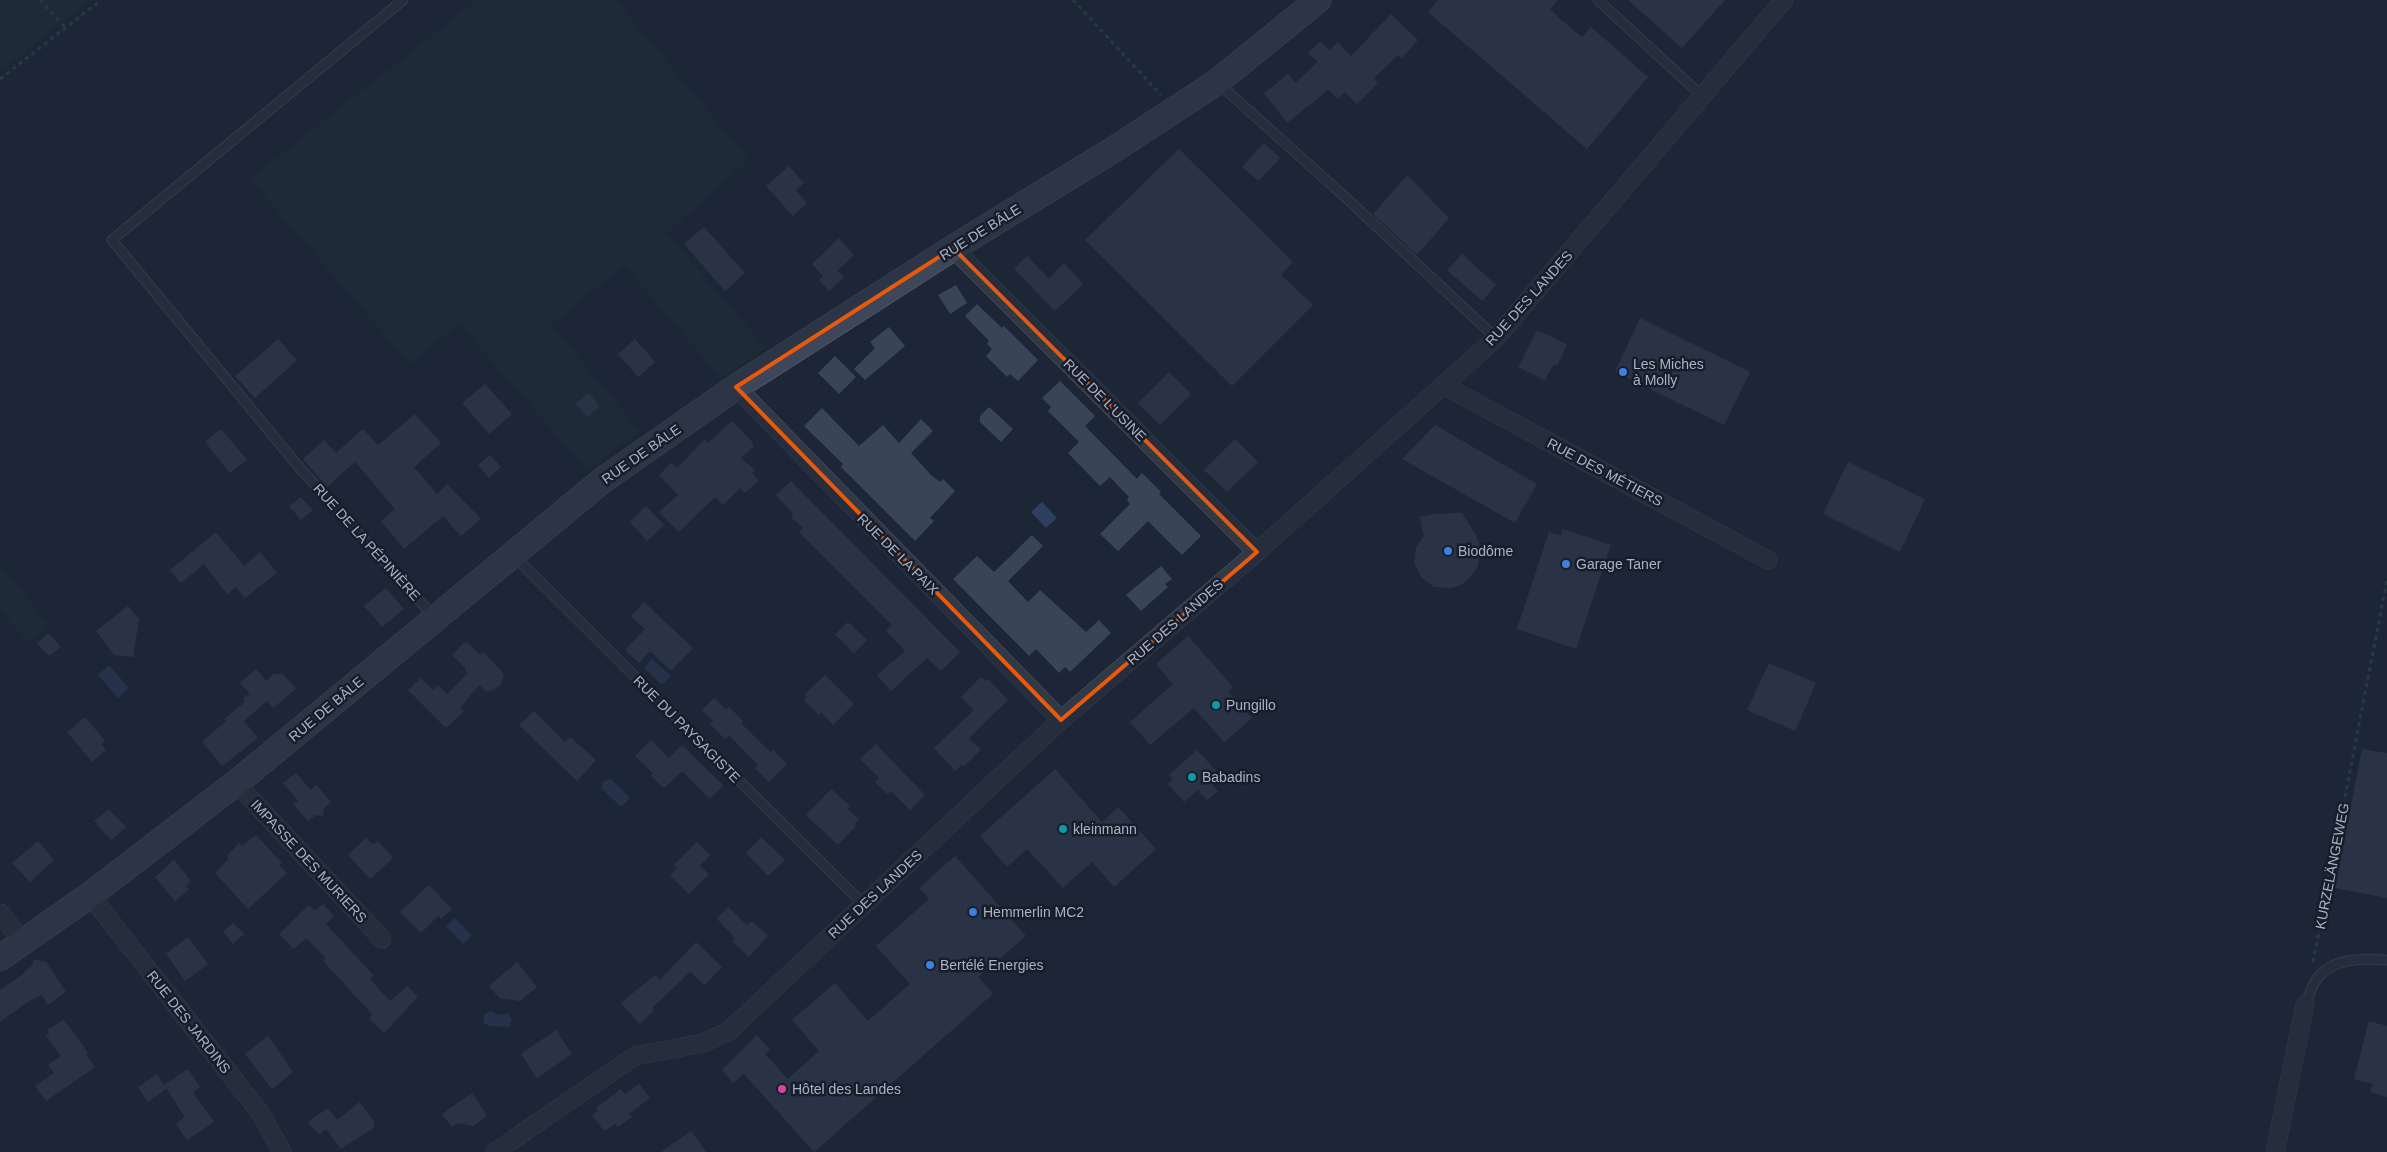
<svg xmlns="http://www.w3.org/2000/svg" width="2387" height="1152" font-family="Arial,sans-serif">
	<style>
		.green { fill: #1f3237 }
		.water { fill: #2f405f }
		.building { fill: #394457 }
		.lines { fill: none; stroke-linecap: round; stroke-linejoin: round }
		.lane-casing { stroke: #4e5564; stroke-width: 11 }
		.street-casing { stroke: #4e5564; stroke-width: 19 }
		.secondary-casing { stroke: #4e5564; stroke-width: 27 }
		.path { stroke: #3a4e51; stroke-width: 3; stroke-dasharray: 4 4; stroke-linecap: butt }
		.lane { stroke: #313846; stroke-width: 9 }
		.street { stroke: #313846; stroke-width: 18 }
		.secondary { stroke: #3e4759; stroke-width: 25 }
		.marked { fill: none; stroke: #e8590c; stroke-width: 4; stroke-linejoin: round }
		.shop-dot { fill: #3f7fe0; stroke: #171d2a; stroke-width: 2 }
		.culture-dot { fill: #0f9aa8; stroke: #171d2a; stroke-width: 2 }
		.hotel-dot { fill: #d1479c; stroke: #171d2a; stroke-width: 2 }
		.labels { text-anchor: middle; dominant-baseline: central; stroke-width: 5; stroke-linejoin: round; paint-order: stroke }
		.street-label { font-size: 14px; fill: #aab2c4; stroke: #171d2a }
		.poi-label { font-size: 14px; fill: #aab2c4; stroke: #171d2a; text-anchor: start }
	</style>
	<rect width="100%" height="100%" fill="#1d2636"/>
	<g class="green">
		<polygon points="0,0 90,0 0,72"/>
		<polygon points="477,0 615,0 749,160 666,233 766,348 721,378 624,265 551,325 640,431 587,470 459,324 410,364 250,179"/>
		<polygon points="0,565 50,626 29,643 0,610"/>
	</g>
	<g class="water">
		<polygon points="1042,502 1057,518 1046,528 1031,512"/>
		<polygon points="652,659 671,676 662,685 644,668"/>
		<polygon points="109,665 129,688 118,698 98,675"/>
		<polygon points="611,779 630,798 621,807 601,788 603,782"/>
		<polygon points="455,918 472,936 463,944 446,926"/>
		<polygon points="490,1011 498,1015 508,1013 512,1020 509,1027 489,1026 484,1023 484,1015"/>
	</g>
	<g class="building">
		<polygon points="1438,0 1558,0 1550,9 1560,19 1582,37 1591,27 1648,77 1587,149 1428,12"/>
		<polygon points="1628,0 1725,0 1682,48"/>
		<polygon points="1391,14 1418,40 1402,58 1398,55 1374,78 1378,83 1357,104 1345,92 1338,99 1328,90 1287,123 1264,93 1288,74 1295,83 1318,62 1308,53 1320,42 1330,50 1338,42 1351,56"/>
		<polygon points="1264,143 1280,158 1259,181 1242,167"/>
		<polygon points="1179,149 1293,262 1281,275 1313,305 1232,386 1085,240"/>
		<polygon points="789,166 804,183 796,190 807,203 793,216 766,186"/>
		<polygon points="1407,175 1449,218 1417,255 1373,214"/>
		<polygon points="704,227 745,273 725,291 684,244"/>
		<polygon points="839,238 854,255 837,271 844,277 829,291 819,280 823,276 812,264"/>
		<polygon points="1462,254 1496,285 1482,301 1447,270"/>
		<polygon points="1027,256 1049,279 1064,263 1083,284 1056,310 1053,309 1014,269"/>
		<polygon points="956,285 967,303 950,314 938,295"/>
		<polygon points="977,304 1002,328 1004,326 1038,360 1018,381 1010,374 1007,377 986,356 992,349 987,344 989,341 965,316"/>
		<polygon points="1640,318 1750,372 1724,425 1615,372"/>
		<polygon points="889,327 905,346 865,380 854,369 875,348 870,342"/>
		<polygon points="1537,330 1567,344 1557,366 1554,364 1545,380 1518,367"/>
		<polygon points="278,339 297,360 255,398 235,376"/>
		<polygon points="635,339 655,362 638,377 618,354"/>
		<polygon points="835,356 856,377 839,394 818,373"/>
		<polygon points="1169,372 1191,394 1160,425 1138,403"/>
		<polygon points="1060,381 1095,416 1085,426 1137,479 1142,473 1161,492 1159,494 1201,536 1182,555 1148,521 1118,551 1100,534 1130,504 1127,500 1129,497 1110,477 1100,486 1068,453 1079,442 1048,411 1051,407 1042,398"/>
		<polygon points="485,384 512,414 489,434 462,403"/>
		<polygon points="588,393 600,406 587,417 576,404"/>
		<polygon points="989,407 1013,429 1001,442 980,422 980,416"/>
		<polygon points="822,408 859,446 883,425 899,443 921,419 933,431 911,453 931,475 940,482 943,479 955,491 930,518 934,521 915,541 841,467 843,464 804,426"/>
		<polygon points="415,414 441,443 414,467 437,494 447,484 481,519 461,536 443,516 404,549 381,521 395,509 355,462 327,487 303,459 324,440 336,453 363,429 378,445"/>
		<polygon points="732,421 752,442 754,446 741,458 755,470 752,473 759,481 745,493 740,488 723,505 715,497 679,532 659,512 678,495 659,475 672,462 677,468 705,439 708,443"/>
		<polygon points="1435,425 1537,484 1515,523 1402,459"/>
		<polygon points="221,429 247,460 230,473 205,442"/>
		<polygon points="1235,439 1258,462 1227,492 1204,470"/>
		<polygon points="490,455 501,467 489,478 478,465"/>
		<polygon points="1848,462 1925,499 1900,552 1823,514"/>
		<polygon points="791,481 960,652 941,671 927,658 891,691 877,675 905,651 886,631 892,625 799,532 803,528 791,517 793,514 776,495"/>
		<polygon points="301,497 313,510 301,520 289,506"/>
		<polygon points="646,506 664,525 647,541 630,522"/>
		<polygon points="1462,513 1477,537 1480,547 1478,566 1467,581 1459,586 1451,588 1434,587 1421,577 1414,562 1416,547 1424,536 1420,517 1433,514"/>
		<polygon points="1563,529 1611,545 1576,649 1517,629 1549,532 1561,536"/>
		<polygon points="216,532 244,566 260,552 277,573 245,598 236,587 227,594 204,564 181,583 170,570"/>
		<polygon points="1032,535 1043,546 1008,581 1028,602 1040,590 1086,632 1099,620 1111,633 1070,672 1065,667 1059,673 1036,649 1029,656 953,579 977,556 994,572"/>
		<polygon points="1161,566 1172,579 1165,584 1168,587 1141,611 1126,595"/>
		<polygon points="386,588 404,609 382,627 364,606"/>
		<polygon points="644,602 693,648 671,671 650,651 639,663 625,650 645,629 631,616"/>
		<polygon points="128,606 139,619 133,657 114,655 96,631"/>
		<polygon points="848,622 867,640 854,654 835,634"/>
		<polygon points="49,633 61,647 49,656 37,643"/>
		<polygon points="1188,636 1233,687 1228,692 1252,718 1224,742 1194,708 1150,745 1130,722 1173,684 1156,664"/>
		<polygon points="466,641 480,655 483,652 504,674 501,684 496,688 487,692 479,685 460,708 464,711 446,728 408,690 421,678 433,690 438,685 447,694 468,673 465,670 466,669 452,655"/>
		<polygon points="1769,663 1816,683 1795,731 1747,710"/>
		<polygon points="256,669 266,681 274,674 283,674 296,689 273,708 267,701 244,721 258,738 222,766 202,742 226,721 224,719 245,702 243,699 250,694 240,683"/>
		<polygon points="825,675 854,704 833,725 821,712 819,715 804,700 807,697 804,695"/>
		<polygon points="981,677 986,681 988,679 1008,700 969,738 981,750 964,766 962,764 955,771 934,748 974,710 961,697"/>
		<polygon points="714,698 726,709 729,707 743,721 741,723 770,752 773,750 787,764 769,782 755,768 758,765 729,735 725,739 710,724 713,721 702,710"/>
		<polygon points="534,711 565,742 570,737 596,760 577,781 519,725"/>
		<polygon points="85,717 105,741 101,744 106,750 92,762 67,732"/>
		<polygon points="651,740 669,758 682,745 723,785 710,799 682,771 664,788 651,776 653,773 635,756"/>
		<polygon points="876,744 925,795 910,810 891,791 887,794 875,782 879,778 860,759"/>
		<polygon points="2362,749 2387,753 2387,898 2335,888"/>
		<polygon points="1197,750 1217,772 1208,780 1218,791 1207,800 1198,790 1184,802 1168,784 1173,779 1169,775"/>
		<polygon points="1055,769 1102,822 1118,807 1156,849 1114,887 1092,862 1063,888 1027,849 1007,867 980,836"/>
		<polygon points="296,773 311,790 316,785 331,802 324,808 323,816 316,815 308,821 293,804 298,801 283,783"/>
		<polygon points="831,789 850,806 848,809 859,819 854,824 856,826 838,845 806,815"/>
		<polygon points="109,809 126,827 111,840 94,821"/>
		<polygon points="256,835 282,863 279,865 287,873 248,909 215,873 229,858 227,856 239,843 242,846"/>
		<polygon points="761,837 785,860 768,876 746,853"/>
		<polygon points="366,838 373,845 378,841 393,858 370,879 348,855"/>
		<polygon points="38,841 54,860 30,882 12,863"/>
		<polygon points="697,842 710,855 700,866 709,874 689,894 670,875 677,868 674,865"/>
		<polygon points="955,856 1026,936 978,977 993,994 814,1152 744,1074 733,1083 722,1070 757,1035 770,1050 765,1054 788,1079 819,1051 792,1020 835,983 868,1021 910,984 876,946 929,899 919,888"/>
		<polygon points="174,860 191,881 186,886 189,890 175,901 155,877"/>
		<polygon points="429,885 452,909 441,919 438,916 421,933 400,912"/>
		<polygon points="323,904 334,916 326,924 374,976 370,979 390,1001 407,986 418,997 384,1033 369,1018 372,1014 323,961 326,958 306,938 294,949 279,934 309,905 315,911"/>
		<polygon points="728,907 747,925 752,921 768,936 749,957 732,941 735,938 717,919"/>
		<polygon points="233,923 244,934 233,944 223,932"/>
		<polygon points="188,937 208,964 185,981 166,954"/>
		<polygon points="696,942 722,967 705,985 690,972 652,1008 654,1010 640,1024 621,1003 655,975 660,980"/>
		<polygon points="34,959 46,962 66,992 48,1005 42,995 29,1001 0,1022 0,990 25,973 24,972 32,966"/>
		<polygon points="517,962 537,987 520,1001 499,998 489,986"/>
		<polygon points="64,1020 88,1053 86,1054 95,1067 46,1101 35,1086 54,1073 48,1065 61,1056 46,1035 49,1032 47,1030"/>
		<polygon points="2369,1021 2387,1026 2387,1097 2370,1092 2373,1084 2354,1079"/>
		<polygon points="556,1030 572,1054 537,1078 521,1054"/>
		<polygon points="268,1036 293,1072 272,1089 245,1054"/>
		<polygon points="188,1069 200,1087 193,1092 214,1122 187,1140 176,1124 185,1117 164,1085"/>
		<polygon points="157,1074 166,1089 148,1102 138,1087"/>
		<polygon points="639,1084 650,1098 629,1114 632,1117 618,1127 615,1124 604,1131 592,1115 598,1111 596,1108 621,1089 625,1094"/>
		<polygon points="472,1093 487,1116 473,1126 458,1123 452,1127 442,1114"/>
		<polygon points="360,1102 375,1123 373,1124 375,1127 341,1149 326,1129 319,1135 308,1122 328,1108 337,1120"/>
		<polygon points="691,1131 706,1152 661,1152"/>
	</g>
	<g class="lines">
		<defs>
			<g id="lane">
				<polyline points="403,0 112,240 298,466 435,618"/>
				<polyline points="1598,0 1702,96"/>
				<polyline points="1218,83 1343,195 1496,338"/>
				<polyline points="513,555 863,904"/>
				<path d="M 2305,1005 C 2309,997 2311,987 2316,980 C 2331,958 2362,958 2385,960"/>
			</g>
			<g id="street">
				<polyline points="953,248 1257,552"/>
				<polyline points="1443,385 1768,560"/>
				<polyline points="736,387 1061,720"/>
				<polyline points="236,783 382,939"/>
				<polyline points="90,895 261,1114 282,1152"/>
				<polyline points="0,913 23,942"/>
				<polyline points="495,1152 635,1056 703,1043 729,1031 1061,720 1257,552 1496,338 1784,0"/>
				<polyline points="2275,1152 2305,1005"/>
			</g>
			<polyline id="secondary" points="0,958 90,895 236,783 603,480 736,387 953,248 1113,150 1217,82 1318,0"/>
		</defs>
		<use href="#lane" class="lane-casing"/>
		<use href="#street" class="street-casing"/>
		<use href="#secondary" class="secondary-casing"/>
		<g class="path">
			<polyline points="40,0 65,27"/>
			<polyline points="1073,0 1161,95"/>
			<polyline points="0,79 101,0"/>
			<polyline points="2313,962 2387,580"/>
		</g>
		<use href="#lane" class="lane"/>
		<use href="#street" class="street"/>
		<use href="#secondary" class="secondary"/>
	</g>
	<path d="M0 0H2387V1152H0ZM 953,248 L 1257,552 L 1061,720 L 736,387 Z" fill="#1d2636" fill-opacity=".55" fill-rule="evenodd"/>
	<path class="marked" d="M 953,248 L 1257,552 L 1061,720 L 736,387 Z"/>
	<g class="shop-dot">
		<circle cx="1623" cy="372" r="5"/>
		<circle cx="1448" cy="551" r="5"/>
		<circle cx="1566" cy="564" r="5"/>
		<circle cx="973" cy="912" r="5"/>
		<circle cx="930" cy="965" r="5"/>
	</g>
	<g class="culture-dot">
		<circle cx="1216" cy="705" r="5"/>
		<circle cx="1192" cy="777" r="5"/>
		<circle cx="1063" cy="829" r="5"/>
	</g>
	<circle class="hotel-dot" cx="782" cy="1089" r="5"/>
	<g class="labels">
		<g class="street-label">
			<text transform="translate(980 232) rotate(-32)">RUE DE BÂLE</text>
			<text transform="translate(1529 298) rotate(-48)">RUE DES LANDES</text>
			<text transform="translate(1105 400) rotate(45)">RUE DE L'USINE</text>
			<text transform="translate(641 454) rotate(-35)">RUE DE BÂLE</text>
			<text transform="translate(1605 472) rotate(28)">RUE DES MÉTIERS</text>
			<text transform="translate(367 542) rotate(48)">RUE DE LA PÉPINIÈRE</text>
			<text transform="translate(898 554) rotate(45)">RUE DE LA PAIX</text>
			<text transform="translate(1175 622) rotate(-41)">RUE DES LANDES</text>
			<text transform="translate(326 709) rotate(-40)">RUE DE BÂLE</text>
			<text transform="translate(687 729) rotate(45)">RUE DU PAYSAGISTE</text>
			<text transform="translate(309 861) rotate(47)">IMPASSE DES MURIERS</text>
			<text transform="translate(2332 866) rotate(-79)">KURZELÄNGEWEG</text>
			<text transform="translate(875 894) rotate(-43)">RUE DES LANDES</text>
			<text transform="translate(189 1022) rotate(52)">RUE DES JARDINS</text>
		</g>
		<g class="poi-label">
			<text x="1633" y="364">Les Miches<tspan x="1633" dy="16">à Molly</tspan></text>
			<text x="1458" y="551">Biodôme</text>
			<text x="1576" y="564">Garage Taner</text>
			<text x="1226" y="705">Pungillo</text>
			<text x="1202" y="777">Babadins</text>
			<text x="1073" y="829">kleinmann</text>
			<text x="983" y="912">Hemmerlin MC2</text>
			<text x="940" y="965">Bertélé Energies</text>
			<text x="792" y="1089">Hôtel des Landes</text>
		</g>
	</g>
</svg>
